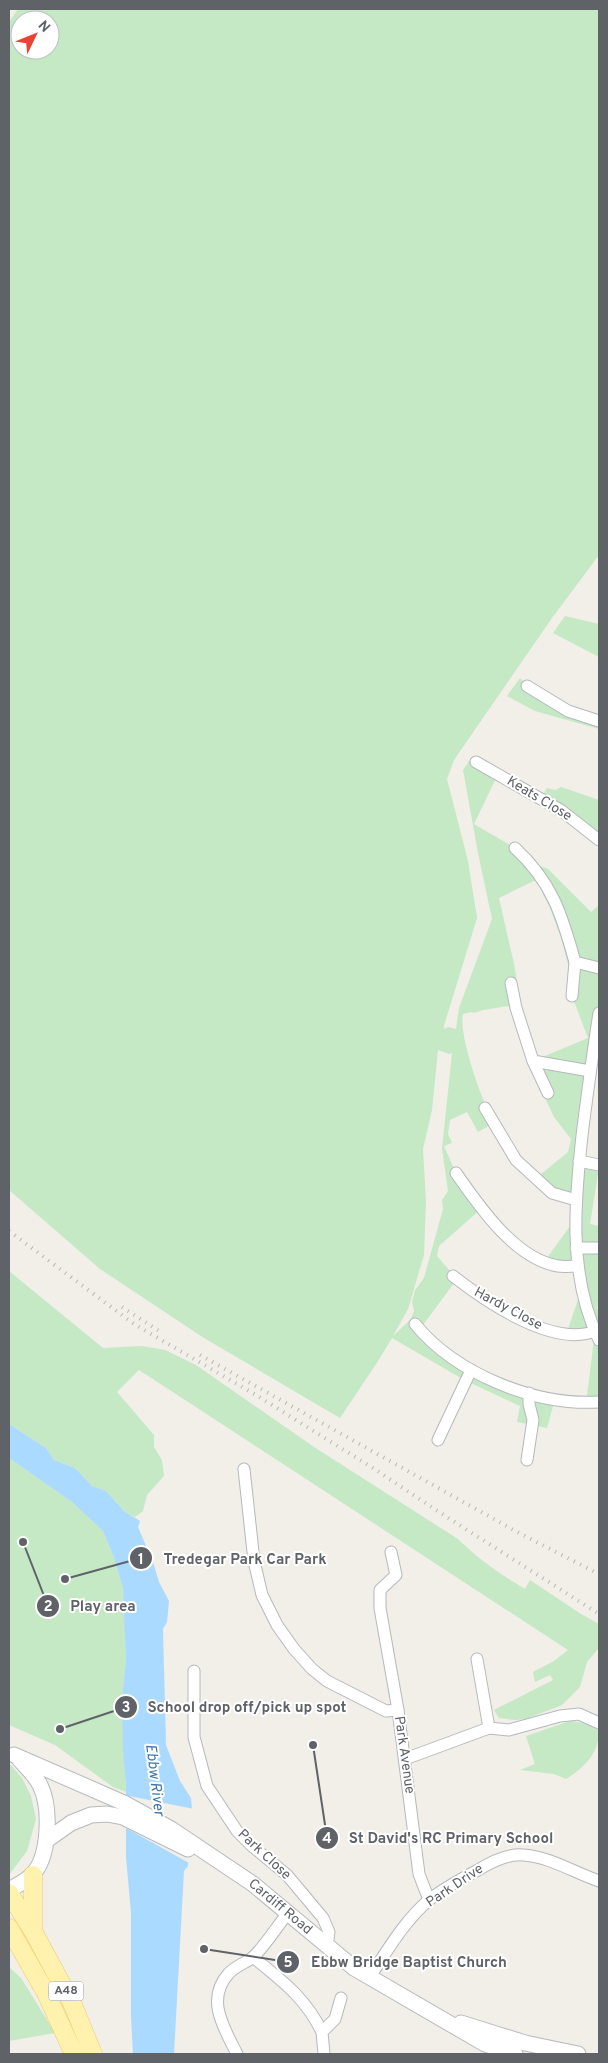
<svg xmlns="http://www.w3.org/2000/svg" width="608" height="2063" font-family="Overpass,sans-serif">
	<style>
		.green { fill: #c5e8c5; fill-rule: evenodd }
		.water { fill: #aadaff }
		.pier { fill: #f1efe8 }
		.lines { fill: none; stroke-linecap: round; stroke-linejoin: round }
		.minor-casing { stroke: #b5b8bc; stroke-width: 13 }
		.secondary-casing { stroke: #b6babf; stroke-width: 17 }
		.primary-casing { stroke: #f2c960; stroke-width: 19 }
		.minor { stroke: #fff; stroke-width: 11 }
		.secondary { stroke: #fff; stroke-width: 15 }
		.primary { stroke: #fff2af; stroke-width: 18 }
		.rail { stroke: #b6b7b8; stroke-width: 4; stroke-dasharray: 1 6; stroke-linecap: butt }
		.labels { text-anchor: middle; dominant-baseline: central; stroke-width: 4; stroke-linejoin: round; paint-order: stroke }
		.shield { fill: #fff; stroke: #8f9295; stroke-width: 1 }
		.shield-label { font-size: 12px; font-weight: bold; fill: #5f6368 }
		.street-label { font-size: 14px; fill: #5f6368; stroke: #fff }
		.water-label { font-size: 15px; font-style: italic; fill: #4174aa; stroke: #fff }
		.leader { fill: none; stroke: #5f6368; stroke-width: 2 }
		.callout-dot { fill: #5f6368; stroke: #fff; stroke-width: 2 }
		.mark-label { font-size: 15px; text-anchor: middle; font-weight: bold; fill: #fff }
		.callout-label { font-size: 15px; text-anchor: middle; font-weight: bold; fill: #5f6368; stroke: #fff; stroke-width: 4; stroke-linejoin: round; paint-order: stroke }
	</style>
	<rect width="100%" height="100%" fill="#f1efe8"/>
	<g class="green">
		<path d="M 18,9 L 599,9 L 599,555 L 552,618 L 454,760 L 447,779 L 468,861 L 477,918 L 443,1029 L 449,1027 L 456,1029 L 459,1008 L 492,919 L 478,853 L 463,770 L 471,758 L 498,774 L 474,824 L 515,848 L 532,863 L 548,869 L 591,912 L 599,905 L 599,1051 L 593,1050 L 579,1161 L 599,1168 L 590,1224 L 599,1226 L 599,1298 L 597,1309 L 599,1309 L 599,1402 L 586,1403 L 595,1332 L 566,1335 L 582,1288 L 577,1266 L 544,1262 L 576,1218 L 576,1200 L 535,1179 L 568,1152 L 571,1139 L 554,1117 L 544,1096 L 533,1061 L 588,1038 L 572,996 L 569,968 L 561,938 L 550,908 L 536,880 L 499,898 L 514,964 L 521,1004 L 483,1010 L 474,1013 L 472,1012 L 463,1014 C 458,1035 483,1104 494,1123 L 478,1132 L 467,1112 L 450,1120 L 448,1134 L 452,1143 L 444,1146 L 456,1173 L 481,1209 L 439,1246 L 437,1256 L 457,1279 L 420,1329 L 471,1370 L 555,1399 L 547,1428 L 517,1422 L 520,1406 L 466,1381 L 392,1338 L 378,1361 L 340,1418 L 204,1338 L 100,1269 L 9,1190 L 9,22 ZM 20,20 L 50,20 L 50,50 L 20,50 ZM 438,1050 L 449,1054 L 452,1053 L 442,1149 L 448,1191 L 442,1200 L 443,1209 L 424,1278 L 415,1290 L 412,1302 L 414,1311 L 411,1319 L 393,1336 L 408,1309 L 424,1255 L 426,1202 L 423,1149 L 432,1110 Z"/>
		<polygon points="565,616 599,624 599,657 553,633"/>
		<polygon points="520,678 527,686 599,721 599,729 535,711 507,696"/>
		<polygon points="561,787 599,800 599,840 541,798 547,788 555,790"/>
		<path d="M 9,1271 L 103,1348 L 142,1346 L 165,1350 L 196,1365 L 314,1447 L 458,1539 C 478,1559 500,1574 525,1589 L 530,1580 L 581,1614 L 599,1624 L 599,1648 L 587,1662 L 580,1687 L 562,1705 L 526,1719 L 515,1720 L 499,1718 L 494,1710 L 553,1680 L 550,1675 L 535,1682 L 533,1672 L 554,1661 L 568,1650 L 139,1370 L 117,1392 L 154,1435 L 154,1447 L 162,1460 L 164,1476 L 147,1495 L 143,1511 L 135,1517 L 124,1511 L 106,1491 L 92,1486 L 75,1468 L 54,1460 L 46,1448 L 9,1424 Z"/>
		<polygon points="9,1458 72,1502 103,1531 113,1555 123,1588 125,1618 126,1660 122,1698 126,1792 113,1787 55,1745 9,1725"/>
		<path d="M 570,1721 L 585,1723 L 599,1731 C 599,1753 584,1768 566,1779 L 554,1774 L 520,1770 L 535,1764 L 526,1736 Z"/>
		<polygon points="9,1763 22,1778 31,1796 36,1819 27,1851 9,1875"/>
		<polygon points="9,1967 21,1978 55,2033 9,2041"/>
	</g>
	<polygon class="water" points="9,1424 46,1448 54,1460 75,1468 92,1486 106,1491 124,1511 140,1521 138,1527 153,1562 159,1582 169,1601 167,1622 163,1629 166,1745 180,1781 191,1798 192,1808 188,1866 184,1871 174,2054 133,2054 131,2016 131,1913 126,1857 126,1786 123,1749 122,1698 126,1660 123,1588 113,1555 103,1531 72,1502 9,1458"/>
	<polygon class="pier" points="124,1795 194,1809 191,1864 124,1827"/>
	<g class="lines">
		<defs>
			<g id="minor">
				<polyline points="527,686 568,711 599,721"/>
				<polyline points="476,762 562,811 599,840"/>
				<path d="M 515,848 C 552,882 562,915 575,962 L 599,968"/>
				<polyline points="511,983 516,1008 533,1061 590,1071"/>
				<polyline points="572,996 575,962"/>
				<path d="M 599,1013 C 593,1051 588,1089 583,1127 C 575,1197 567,1274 599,1340"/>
				<polyline points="533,1061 548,1093"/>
				<polyline points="485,1108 516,1160 552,1193 576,1200"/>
				<polyline points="579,1161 599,1165"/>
				<path d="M 456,1173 C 479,1206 515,1259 558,1266 C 564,1267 571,1266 577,1266"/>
				<polyline points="576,1248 599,1248"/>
				<path d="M 453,1276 C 485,1301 553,1348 595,1331"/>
				<path d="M 415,1324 C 456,1374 535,1406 599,1402"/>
				<polyline points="438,1440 471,1370"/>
				<polyline points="527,1460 533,1420 529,1404 529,1393"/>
				<polyline points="244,1469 254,1561 262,1595 277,1625 294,1649 312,1669 327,1681 386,1711 398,1710"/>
				<polyline points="391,1552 396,1575 380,1590 380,1608 398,1710 419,1874 429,1900"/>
				<polyline points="477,1659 489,1728"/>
				<polyline points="194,1671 194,1737 207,1786 237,1831 252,1846 287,1875 323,1918 329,1932 327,1947"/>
				<polyline points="405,1759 489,1728 509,1730 560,1716 579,1714 599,1723"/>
				<path d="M 253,1957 C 282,1981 305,1997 322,2032"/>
				<path d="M 369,1978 C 387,1951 405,1920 429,1900 C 444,1888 461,1879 478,1870 C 491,1862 508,1853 524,1855 C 550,1857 575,1873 599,1881"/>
				<path d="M 237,2054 C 224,2028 205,1999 229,1973 C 236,1966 245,1963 252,1958 C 263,1949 278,1925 288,1913"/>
				<polyline points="324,2054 322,2032 335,2019 341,1998"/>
			</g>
			<g id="secondary">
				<path id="s1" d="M 14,1755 L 124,1803 L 171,1829 L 253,1884 L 354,1968 L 485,2044 L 515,2054"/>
				<polyline points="47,1840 71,1823 91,1815 107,1814 123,1817 188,1849"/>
				<path d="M 9,1890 C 16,1886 26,1881 32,1875 C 50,1857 51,1807 40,1785 C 35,1775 27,1768 20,1760"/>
				<polyline points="461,2023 525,2043 578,2054"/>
			</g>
			<g id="primary">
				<polyline points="9,1893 33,1931 73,2005 93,2054"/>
				<polyline points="9,1928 46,1993 74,2054"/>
				<polyline points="33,1931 33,1875"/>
			</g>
		</defs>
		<use href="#minor" class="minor-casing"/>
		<use href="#secondary" class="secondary-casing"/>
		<use href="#primary" class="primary-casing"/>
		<use href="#minor" class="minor"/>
		<use href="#secondary" class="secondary"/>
		<use href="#primary" class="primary"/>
		<g class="rail">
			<polyline points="9,1231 134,1324 256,1395 376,1470 439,1512 599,1614"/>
			<polyline points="122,1307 159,1331"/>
			<polyline points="200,1355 519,1533 599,1574"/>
		</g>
	</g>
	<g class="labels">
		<rect class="shield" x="48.5" y="1981.5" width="35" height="19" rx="4"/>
		<g class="shield-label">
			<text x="66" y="1991">A48</text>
		</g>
		<g class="street-label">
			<text transform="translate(539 799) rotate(31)">Keats Close</text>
			<text transform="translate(508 1309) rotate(28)">Hardy Close</text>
			<text transform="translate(404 1755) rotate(82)">Park Avenue</text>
			<text transform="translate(264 1855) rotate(43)">Park Close</text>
			<text transform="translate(455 1886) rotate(-34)">Park Drive</text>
			<text stroke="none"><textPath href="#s1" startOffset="308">Cardiff Road</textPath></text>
		</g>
		<g class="water-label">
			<text transform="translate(154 1780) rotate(83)">Ebbw River</text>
		</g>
	</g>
	<path class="leader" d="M65 1579L141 1558M23 1542L48 1606M60 1729L126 1707M313 1745L327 1838M204 1949L288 1962"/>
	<g class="callout-dot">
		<circle cx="65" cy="1579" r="5"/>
		<circle cx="23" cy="1542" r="5"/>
		<circle cx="60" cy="1729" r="5"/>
		<circle cx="313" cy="1745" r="5"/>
		<circle cx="204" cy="1949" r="5"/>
		<circle cx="141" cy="1558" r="12"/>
		<circle cx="48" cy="1606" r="12"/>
		<circle cx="126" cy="1707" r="12"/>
		<circle cx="327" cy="1838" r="12"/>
		<circle cx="288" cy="1962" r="12"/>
	</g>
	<g class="mark-label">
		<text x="141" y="1564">1</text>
		<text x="48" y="1611">2</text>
		<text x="126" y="1712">3</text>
		<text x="327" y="1843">4</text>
		<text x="288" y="1967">5</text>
	</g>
	<g class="callout-label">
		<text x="245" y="1564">Tredegar Park Car Park</text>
		<text x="103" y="1611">Play area</text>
		<text x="247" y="1712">School drop off/pick up spot</text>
		<text x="451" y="1843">St David's RC Primary School</text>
		<text x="409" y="1967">Ebbw Bridge Baptist Church</text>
	</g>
	<rect width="608" height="2063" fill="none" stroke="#5f6368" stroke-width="20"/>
	<g transform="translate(35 35) rotate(47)"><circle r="24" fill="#ffffff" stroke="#bfc1c3"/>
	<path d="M0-4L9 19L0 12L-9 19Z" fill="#ea4335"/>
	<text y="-8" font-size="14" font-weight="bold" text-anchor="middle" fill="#5f6368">N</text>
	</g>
</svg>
